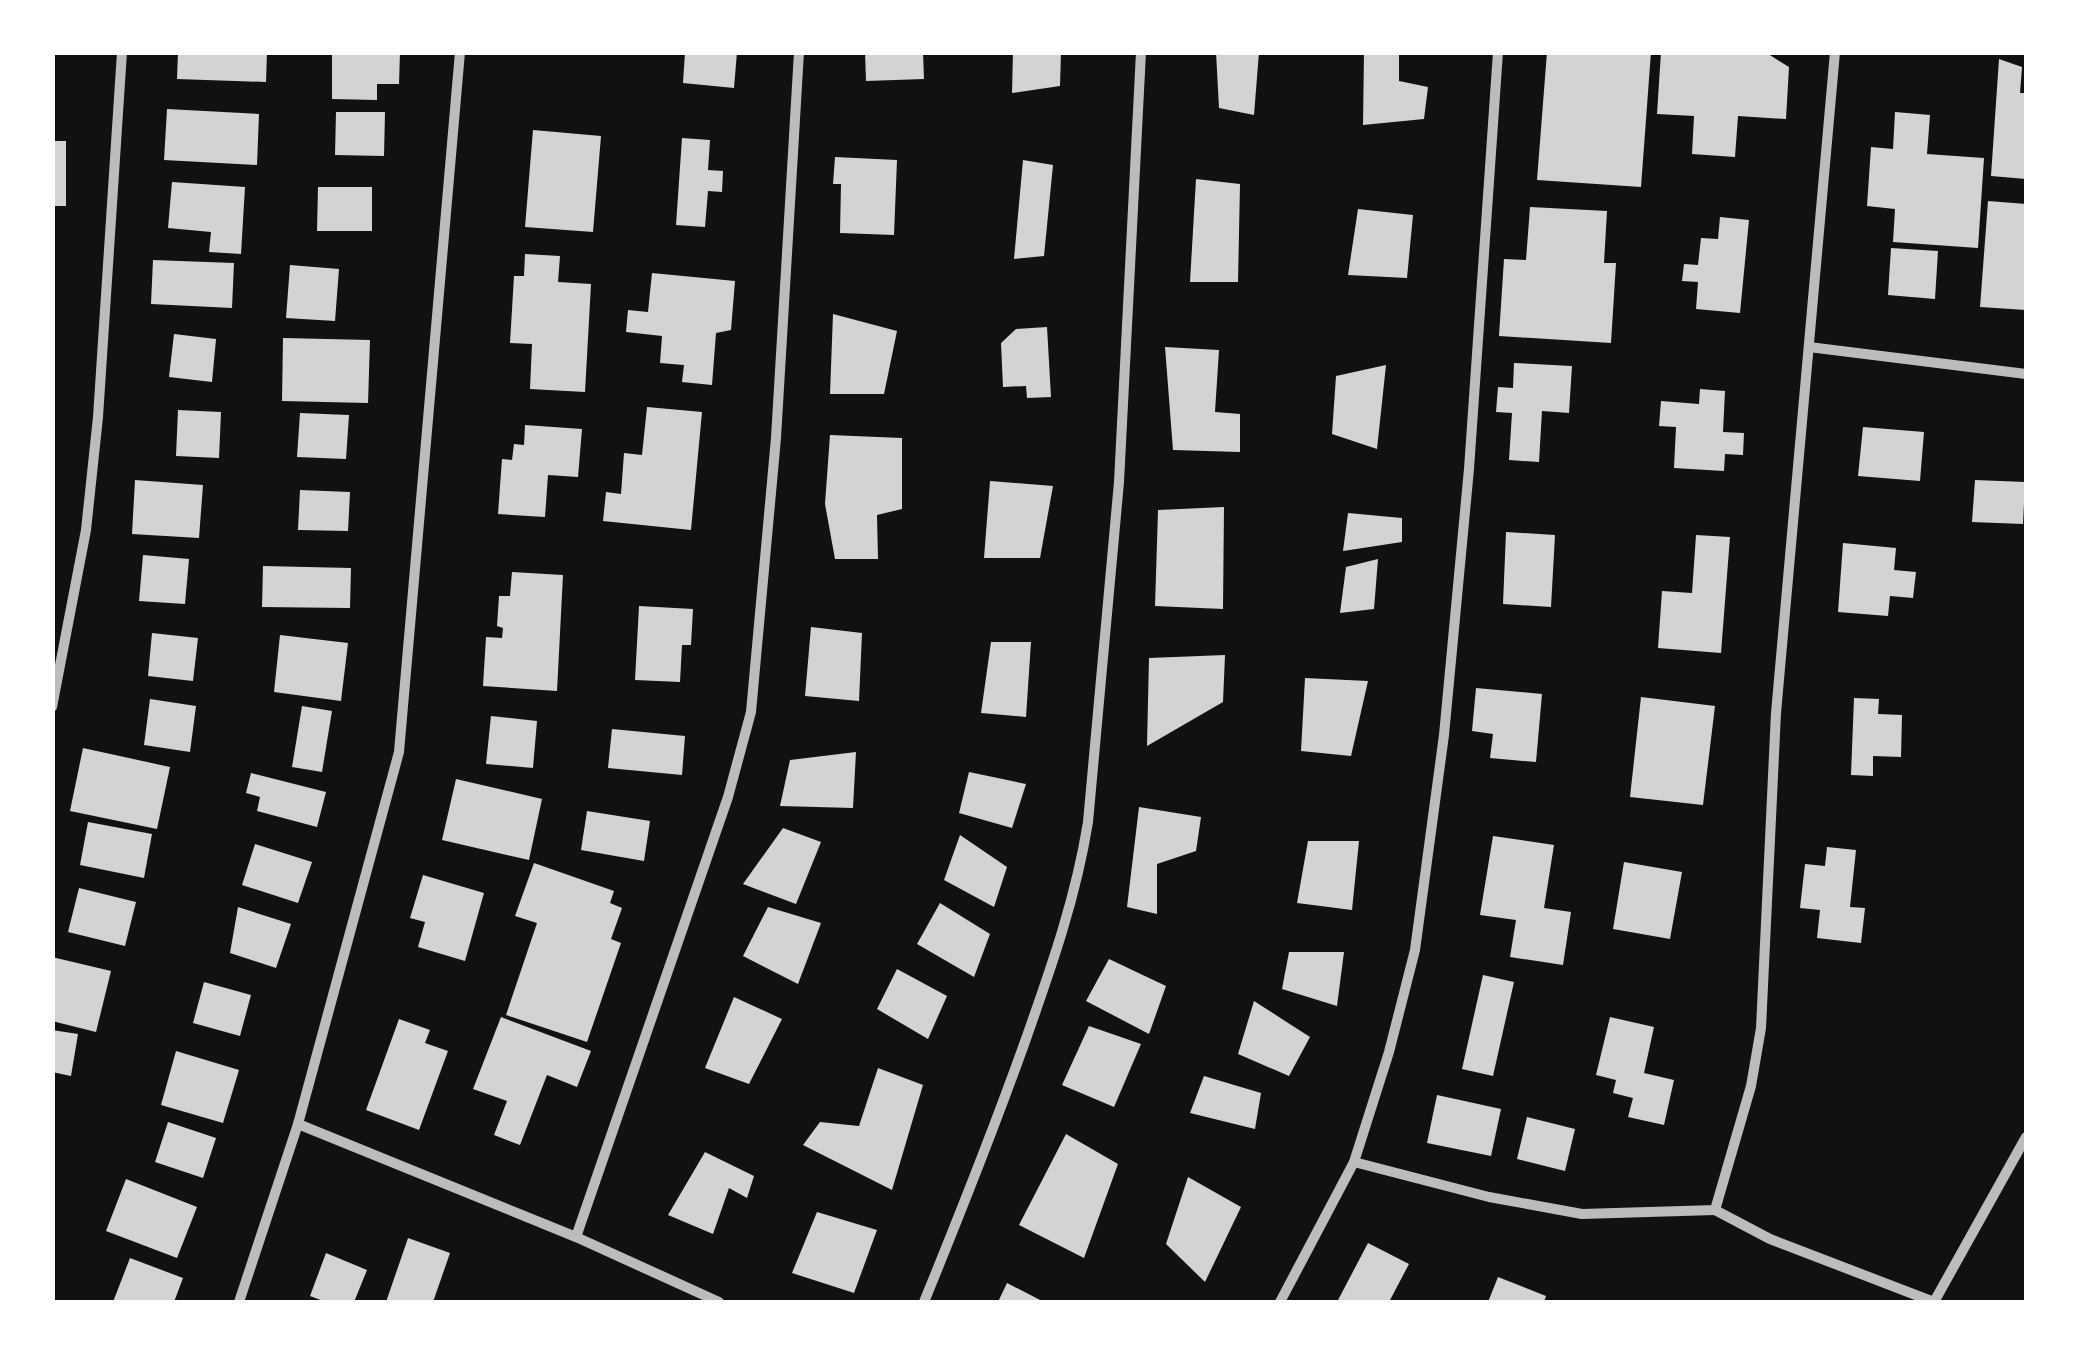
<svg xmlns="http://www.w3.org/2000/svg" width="2079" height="1355" font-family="Poppins,sans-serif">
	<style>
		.building { fill: #d3d3d3 }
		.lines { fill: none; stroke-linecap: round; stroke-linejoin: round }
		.minor { stroke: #bcbcbc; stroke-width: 10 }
	</style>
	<rect width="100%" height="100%" fill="#111"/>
	<g class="building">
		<polygon points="178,52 267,52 266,82 177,79"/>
		<polygon points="332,52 400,52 399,84 377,84 377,100 332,99"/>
		<polygon points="685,52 737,52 734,88 683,83"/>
		<polygon points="865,52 923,52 924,79 866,81"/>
		<polygon points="1013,52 1061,52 1060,86 1012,93"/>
		<polygon points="1216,52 1259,52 1254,115 1219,108"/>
		<polygon points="1364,52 1399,52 1399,81 1428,87 1424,119 1363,125"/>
		<polygon points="1547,52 1651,52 1641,187 1537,180"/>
		<polygon points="1661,52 1765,52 1789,67 1786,119 1738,116 1735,157 1692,154 1694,116 1657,114"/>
		<polygon points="1999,59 2022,67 2020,93 2026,93 2026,179 1991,176"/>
		<polygon points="167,109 259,114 257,165 164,160"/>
		<polygon points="336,112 385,112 384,156 335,155"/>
		<polygon points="1895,112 1930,115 1927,154 1984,158 1978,248 1893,242 1895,209 1867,206 1871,147 1893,149"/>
		<polygon points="533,130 601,136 593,232 525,227"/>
		<polygon points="682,138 710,140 708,170 723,171 722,192 708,191 705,227 676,225"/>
		<rect x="52" y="141" width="14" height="65"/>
		<polygon points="835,157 897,160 894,235 840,233 841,184 833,184"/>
		<polygon points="1023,160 1053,165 1044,256 1014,259"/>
		<polygon points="1196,179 1240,184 1238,282 1190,282"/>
		<polygon points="172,182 245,187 241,254 209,252 211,232 168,228"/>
		<polygon points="318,187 372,187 372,231 317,231"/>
		<polygon points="1988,201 2026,204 2026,310 1980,307"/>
		<polygon points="1530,207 1607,211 1604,263 1616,263 1611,343 1499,336 1504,259 1526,260"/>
		<polygon points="1358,209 1413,215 1407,278 1348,275"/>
		<polygon points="1720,217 1749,220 1740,313 1696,309 1698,282 1682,281 1684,264 1698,265 1701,238 1718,239"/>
		<polygon points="1891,248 1938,251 1935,299 1888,295"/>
		<polygon points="525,254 560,256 558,282 591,284 585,392 530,389 532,344 510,343 514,276 524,276"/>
		<polygon points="153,260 234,263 232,308 151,304"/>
		<polygon points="290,265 339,269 335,321 286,318"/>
		<polygon points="652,273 735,281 731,330 716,333 712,385 682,382 684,365 660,363 662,336 626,332 628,310 648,312"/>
		<polygon points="833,314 897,331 884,394 830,394"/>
		<polygon points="1047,327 1051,397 1027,398 1026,386 1003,387 1001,343 1016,329"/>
		<polygon points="174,334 216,339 212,382 169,377"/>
		<polygon points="283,338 370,340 368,403 282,401"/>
		<polygon points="1165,347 1219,350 1215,412 1240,414 1240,452 1173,450"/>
		<polygon points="1514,363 1572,366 1569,413 1542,411 1539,462 1509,460 1512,413 1496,412 1498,387 1513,388"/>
		<polygon points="1386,365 1377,449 1332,434 1336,376"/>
		<polygon points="1700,389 1725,391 1723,432 1744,433 1743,455 1725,454 1724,471 1674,468 1676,427 1659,426 1661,401 1699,404"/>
		<polygon points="647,407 702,412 691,530 603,521 606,492 621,494 624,453 642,455"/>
		<polygon points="178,410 221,412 219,458 176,456"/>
		<polygon points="300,413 349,415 346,459 297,457"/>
		<polygon points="525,425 582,429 578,477 548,475 545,517 498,514 502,459 512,460 514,444 524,445"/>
		<polygon points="1863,427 1924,432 1920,481 1858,476"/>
		<polygon points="830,435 902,438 902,509 877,515 878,559 835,559 825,504"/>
		<polygon points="135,480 203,485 199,538 132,534"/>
		<polygon points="1975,480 2025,482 2023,524 1972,522"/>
		<polygon points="990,481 1053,486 1040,558 984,558"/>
		<polygon points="300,490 350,492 348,531 298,530"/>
		<polygon points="1224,507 1223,609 1155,606 1158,510"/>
		<polygon points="1348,513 1402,518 1402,542 1343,551"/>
		<polygon points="1506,532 1555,535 1551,607 1503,604"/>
		<polygon points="1696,535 1730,537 1721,653 1658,648 1662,591 1692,593"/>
		<polygon points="1843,543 1896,548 1894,570 1916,572 1913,598 1890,596 1888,616 1838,612"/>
		<polygon points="143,555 189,559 185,604 139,601"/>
		<polygon points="1378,559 1374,609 1340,613 1346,567"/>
		<polygon points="263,566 351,568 350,608 262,607"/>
		<polygon points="512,572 563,575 557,691 483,686 486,637 502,638 503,628 497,626 499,596 510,596"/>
		<polygon points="639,606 693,609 691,645 682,645 680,682 635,680"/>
		<polygon points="811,627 862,633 859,701 805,696"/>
		<polygon points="152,633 198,638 193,681 148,676"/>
		<polygon points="280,635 348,643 341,701 274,692"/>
		<polygon points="991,642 1031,642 1026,717 981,713"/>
		<polygon points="1225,655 1223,702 1147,746 1149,658"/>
		<polygon points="1305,678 1368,681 1351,756 1301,751"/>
		<polygon points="1476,688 1542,694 1536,762 1490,758 1493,734 1472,731"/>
		<polygon points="1641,697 1715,706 1703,805 1630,797"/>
		<polygon points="1854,698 1879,699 1878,714 1902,715 1901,757 1873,756 1873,776 1851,775"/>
		<polygon points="150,699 196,706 190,752 144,745"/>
		<polygon points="302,706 332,711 322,772 292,767"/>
		<polygon points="491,716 537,721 533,768 486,764"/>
		<polygon points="612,729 685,736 682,775 608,768"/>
		<polygon points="83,748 170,767 157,829 70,811"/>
		<polygon points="856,752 853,808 780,806 790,760"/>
		<polygon points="969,772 1026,784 1012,828 959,813"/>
		<polygon points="251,773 326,792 317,827 257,811 260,797 246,793"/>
		<polygon points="456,779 542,799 529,860 442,840"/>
		<polygon points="1139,807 1201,817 1196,851 1157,864 1157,914 1127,907"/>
		<polygon points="587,811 650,821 644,861 581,850"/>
		<polygon points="88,822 152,834 144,878 80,865"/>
		<polygon points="783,828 821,842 796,904 743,884"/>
		<polygon points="960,835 1007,867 994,907 944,880"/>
		<polygon points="1493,836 1554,845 1544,908 1571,912 1563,965 1510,957 1516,920 1480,915"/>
		<polygon points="1308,841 1359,841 1352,910 1297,903"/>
		<polygon points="255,844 312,862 298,903 242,885"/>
		<polygon points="1827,847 1856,850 1850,907 1865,908 1861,943 1817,938 1820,910 1800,908 1805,864 1825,866"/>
		<polygon points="1624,862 1682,872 1670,939 1613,929"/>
		<polygon points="534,863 614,891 610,903 622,908 611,939 621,943 587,1042 506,1015 537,923 515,916"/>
		<polygon points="423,875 484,893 465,961 418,947 425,922 410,918"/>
		<polygon points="79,888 136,902 125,946 68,932"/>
		<polygon points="940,903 990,934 974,977 917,944"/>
		<polygon points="238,907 291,924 276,968 230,953"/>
		<polygon points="768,907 821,923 798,984 743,956"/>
		<polygon points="1289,952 1344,952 1337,1006 1282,989"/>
		<polygon points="52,957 111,971 96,1032 52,1021"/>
		<polygon points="1109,959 1166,986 1149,1034 1086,1001"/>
		<polygon points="897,969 947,996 928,1039 877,1009"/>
		<polygon points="1483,975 1514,982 1493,1076 1462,1069"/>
		<polygon points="204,982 251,995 240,1036 193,1023"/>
		<polygon points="734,997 782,1019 749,1084 705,1068"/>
		<polygon points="1254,1001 1310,1037 1289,1076 1238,1054"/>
		<polygon points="501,1017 591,1051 577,1087 547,1075 520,1145 494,1135 507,1101 473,1089"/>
		<polygon points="1610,1017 1654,1027 1644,1073 1674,1080 1664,1125 1628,1117 1633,1098 1613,1093 1616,1080 1596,1075"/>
		<polygon points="399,1019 430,1030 425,1043 448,1051 419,1130 366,1110"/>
		<polygon points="1089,1026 1141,1044 1114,1107 1062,1085"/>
		<polygon points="52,1030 78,1034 71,1076 52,1072"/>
		<polygon points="176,1051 239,1070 223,1123 161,1105"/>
		<polygon points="878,1068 923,1085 892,1190 803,1145 820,1122 859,1126"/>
		<polygon points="1204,1076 1261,1093 1255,1129 1190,1113"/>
		<polygon points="1437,1095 1501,1109 1491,1156 1427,1143"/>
		<polygon points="1527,1117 1575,1129 1565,1171 1517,1159"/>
		<polygon points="168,1122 216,1138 203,1178 155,1162"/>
		<polygon points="1066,1134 1118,1164 1084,1258 1019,1225"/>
		<polygon points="705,1152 754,1176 747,1198 729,1188 713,1234 668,1215"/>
		<polygon points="1188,1177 1241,1207 1205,1282 1166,1244"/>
		<polygon points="126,1179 197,1207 177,1258 106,1231"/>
		<polygon points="817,1212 877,1230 854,1293 792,1273"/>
		<polygon points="408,1238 450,1253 433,1302 386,1302"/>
		<polygon points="1368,1243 1409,1264 1389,1302 1337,1302"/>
		<polygon points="326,1253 367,1270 354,1302 326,1302 310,1296"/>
		<polygon points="130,1258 183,1278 174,1302 113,1302"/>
		<polygon points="1498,1277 1546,1296 1544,1302 1488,1302"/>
		<polygon points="1007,1283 1044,1302 998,1302"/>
	</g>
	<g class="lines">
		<g class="minor">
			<polyline points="1809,347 2026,374"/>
			<polyline points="52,707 86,530 98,417 122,52"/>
			<polyline points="298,1124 576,1237 719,1302"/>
			<polyline points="1354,1162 1489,1197 1582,1214 1715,1210 1751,1086 1761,1028 1776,713 1835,52"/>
			<polyline points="1715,1210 1770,1239 1934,1302"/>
			<polyline points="576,1237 728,797 751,712 776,438 799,52"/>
			<polyline points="239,1302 298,1124 399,752 460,52"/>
			<path d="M 924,1302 C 960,1214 995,1126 1027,1036 C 1052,965 1076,897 1088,822 L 1119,482 L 1141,52"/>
			<polyline points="1280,1302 1354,1162 1389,1052 1415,950 1444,735 1469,469 1498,52"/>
			<polyline points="1934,1302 2026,1137"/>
		</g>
	</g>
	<rect width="2079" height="1355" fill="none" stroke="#ffffff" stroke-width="110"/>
</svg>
